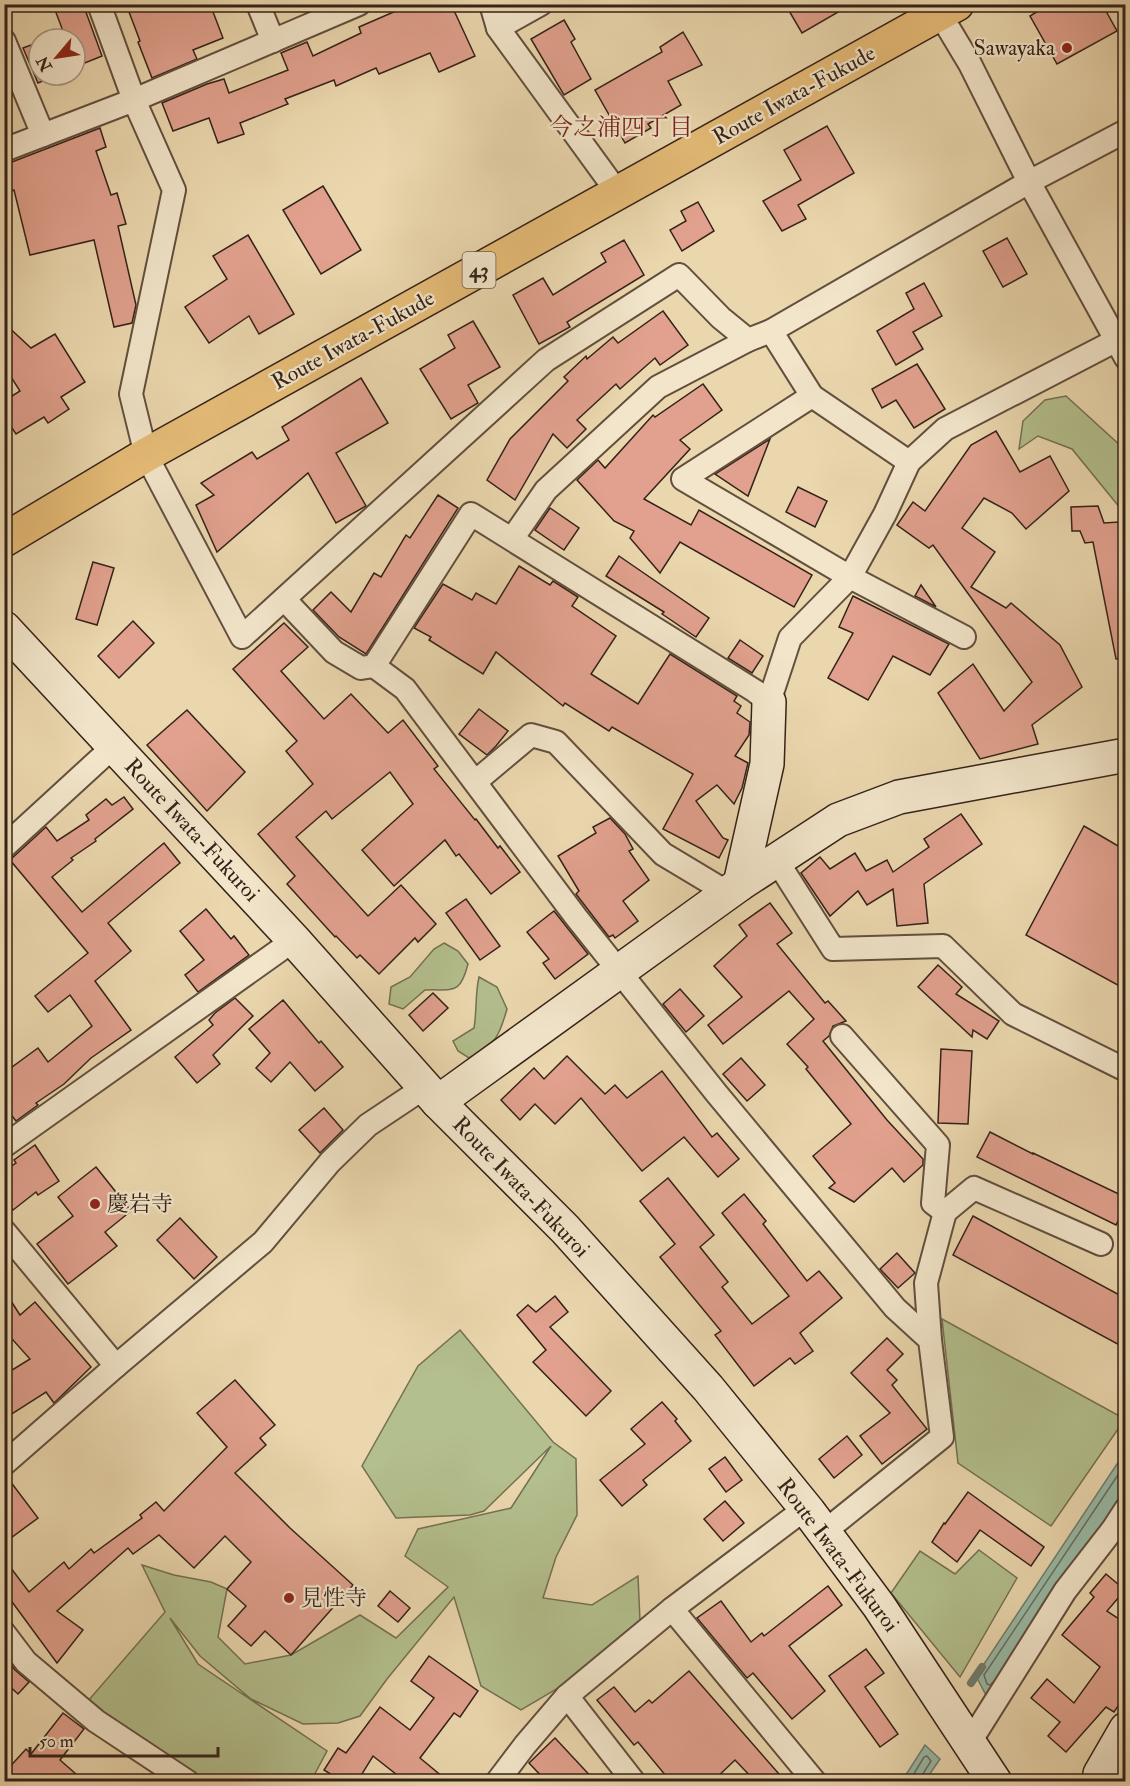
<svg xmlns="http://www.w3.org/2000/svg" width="1130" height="1786" font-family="'IM FELL Double Pica','Noto Serif JP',serif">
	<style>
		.green { fill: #b3bf8d; stroke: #747053; stroke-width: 1.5 }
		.water { fill: #99baa6; stroke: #717d6e; stroke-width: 1.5 }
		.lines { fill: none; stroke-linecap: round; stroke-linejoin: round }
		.shore { stroke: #666e60; stroke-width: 1.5 }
		.stream { stroke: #717d6e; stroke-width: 8 }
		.building { fill: #e1a18e; stroke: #342219; stroke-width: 1.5 }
		.street-casing { stroke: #624f3e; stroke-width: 26 }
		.secondary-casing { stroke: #342219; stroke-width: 36 }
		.primary-casing { stroke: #342219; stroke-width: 36 }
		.street { stroke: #f2e5ca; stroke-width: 22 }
		.secondary { stroke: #f2e5ca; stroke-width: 33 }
		.primary { stroke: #e6bc77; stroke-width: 33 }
		.poi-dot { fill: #8f2418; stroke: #f2e5ca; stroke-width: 2 }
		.labels { text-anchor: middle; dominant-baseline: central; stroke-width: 4.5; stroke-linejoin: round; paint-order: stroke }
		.shield { fill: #f2e5ca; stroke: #6d5c4e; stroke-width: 1.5 }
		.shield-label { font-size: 21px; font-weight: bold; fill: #342219 }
		.poi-label { font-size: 22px; fill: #342219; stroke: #f2e5ca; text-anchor: start }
		.street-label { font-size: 22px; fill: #342219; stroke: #f2e5ca }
		.neighbourhood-label { font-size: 24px; fill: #7a1f14; stroke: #f2e5ca }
	</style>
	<rect width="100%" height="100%" fill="#ebd7ae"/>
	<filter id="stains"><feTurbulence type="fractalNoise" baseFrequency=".00333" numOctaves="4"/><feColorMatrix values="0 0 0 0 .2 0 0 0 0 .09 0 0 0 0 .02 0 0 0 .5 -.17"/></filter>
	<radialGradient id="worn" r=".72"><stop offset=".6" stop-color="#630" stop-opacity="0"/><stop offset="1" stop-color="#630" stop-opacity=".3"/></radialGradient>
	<g class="green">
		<polygon points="1066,396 1122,447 1125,447 1125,514 1072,449 1038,436 1019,449 1023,421 1045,400"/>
		<path d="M 444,943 L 458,951 L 468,964 C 460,995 454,989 425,990 L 403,1009 L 389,1004 L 391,987 L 410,977 L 434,949 Z"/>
		<path d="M 479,977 L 497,987 L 507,1009 C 499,1037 496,1044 469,1058 L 458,1051 L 453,1041 L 474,1028 C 477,1011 475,994 479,977 Z"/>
		<polygon points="942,1319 1125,1419 1051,1526 958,1463"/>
		<polygon points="460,1330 553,1442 576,1459 577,1515 556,1557 543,1598 592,1605 638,1576 640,1621 565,1684 521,1710 481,1686 454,1597 387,1679 360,1716 338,1723 303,1724 251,1699 200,1656 170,1618 198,1664 327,1751 311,1781 190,1781 81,1709 165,1612 142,1565 174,1575 211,1582 227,1589 218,1637 245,1664 291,1655 360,1615 396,1638 448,1587 405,1556 418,1529 511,1508 551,1446 484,1511 470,1515 396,1518 362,1466 418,1366"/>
		<polygon points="979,1550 1017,1578 960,1677 891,1593 920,1551 955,1574"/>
	</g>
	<g class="water">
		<polygon points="1125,1452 1125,1502 988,1699 976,1676"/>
		<polygon points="925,1745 940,1759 925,1781 902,1781"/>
	</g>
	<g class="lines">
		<g class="shore">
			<polyline points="993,1682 990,1685 987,1684 984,1675 1126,1463"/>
			<polyline points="909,1782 924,1757 927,1756 931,1761 921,1777 920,1782"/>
		</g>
		<polyline class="stream" points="971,1683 982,1667"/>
	</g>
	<g class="building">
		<polygon points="69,4 83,4 102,56 75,67 75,39 45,39 63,31 55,10"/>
		<polygon points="126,4 210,4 223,38 193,50 197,59 152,78 138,42 140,41"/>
		<polygon points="412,4 451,4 475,56 439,72 430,53 379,74 376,68 336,86 334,80 285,99 288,104 240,123 244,134 218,143 209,118 173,131 162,103 207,84 224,79 229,93 288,70 281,53 307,42 313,56 361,33 359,27"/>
		<polygon points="785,4 852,4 802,33"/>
		<polygon points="1049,4 1102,4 1117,31 1057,64 1030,16"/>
		<polygon points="564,20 575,39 571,42 591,79 564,95 531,39"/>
		<polygon points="683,32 702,65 668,81 681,105 648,124 651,128 625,143 595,90 662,52 660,47"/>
		<polygon points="39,42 39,75 57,75 38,83 23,48"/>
		<polygon points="827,126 854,173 798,205 806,219 782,231 763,201 801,180 784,150"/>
		<polygon points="100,128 106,147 96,151 111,195 117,193 126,224 118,226 136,305 132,323 114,327 94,240 30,255 14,190 4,194 4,165"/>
		<polygon points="323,186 361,250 321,274 283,210"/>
		<polygon points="698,202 714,231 682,251 670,230 686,221 681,211"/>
		<polygon points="248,235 294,314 259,334 249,316 209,343 185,307 227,279 213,256"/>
		<polygon points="1007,238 1027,274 1003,287 983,251"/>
		<polygon points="624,240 644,275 567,322 570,327 539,344 513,295 543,278 553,295 606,262 601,253"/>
		<polygon points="924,283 942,316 913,332 923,349 896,365 877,331 914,309 906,293"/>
		<polygon points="663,311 688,345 660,365 655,358 620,389 616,384 577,420 586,429 567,448 553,434 515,500 487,480 510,439 568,381 564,377 586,356 587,359 613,337 618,343"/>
		<polygon points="473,321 500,367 468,385 478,403 451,419 420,369 455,348 448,335"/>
		<polygon points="4,323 31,348 55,334 85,382 61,397 69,409 48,423 44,417 16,434 4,416 4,401 20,391 4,366"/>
		<polygon points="917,364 945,409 914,428 896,400 882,408 872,389"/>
		<polygon points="361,378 388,423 336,453 366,506 336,523 308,473 217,552 196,505 214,495 201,483 252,452 257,459 289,440 282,427"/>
		<polygon points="703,384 722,410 680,440 690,449 644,499 691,525 699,510 812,575 794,607 680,542 660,573 630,538 634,531 614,521 577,480 598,460 605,468 653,415 655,417"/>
		<polygon points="996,431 1020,472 1050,456 1069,491 1026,529 1012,513 984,498 962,528 995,552 971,587 1006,608 1011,603 1060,645 1082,687 1032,725 1038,744 980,759 938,693 973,664 1004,711 1032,682 933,545 929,548 897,525 913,502 925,511 971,445"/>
		<polygon points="770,439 748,496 715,474"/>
		<polygon points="798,487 827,501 815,527 786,512"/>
		<polygon points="438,495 458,508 366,654 339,637 313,610 331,592 351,612 374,573 381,577 406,535 410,538"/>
		<polygon points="1098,506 1104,523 1119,522 1121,546 1125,546 1125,658 1116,659 1093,542 1085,543 1080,531 1072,531 1071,507"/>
		<polygon points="550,508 579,528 564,550 535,530"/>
		<polygon points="619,556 709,618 696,637 662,614 664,612 606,576"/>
		<polygon points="93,562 114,568 97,625 76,619"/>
		<polygon points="519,566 550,585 553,581 578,597 572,606 616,636 591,674 638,704 670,654 737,696 734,701 741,706 737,713 750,722 749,735 735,756 748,763 742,788 734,804 717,785 696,801 723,838 728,840 719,858 663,829 693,774 612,727 609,731 565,703 563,706 496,652 483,674 429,640 431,637 414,628 443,584 472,600 476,593 496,604"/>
		<polygon points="921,585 936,607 915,596"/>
		<polygon points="853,596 949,644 930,675 893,656 868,700 828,678 853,633 839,627"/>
		<polygon points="133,621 154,643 119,678 98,656"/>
		<polygon points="284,623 308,647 281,671 324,719 351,694 388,733 403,720 438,766 434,769 475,820 476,819 498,848 500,846 520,872 491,894 459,854 456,856 445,840 394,886 362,850 413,804 390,772 332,819 326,811 296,837 368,916 401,885 436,924 418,942 415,938 379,974 360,955 357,958 336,936 335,937 287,884 295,876 258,834 313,784 286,751 297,741 233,669"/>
		<polygon points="740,640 763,656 752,673 728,658"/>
		<polygon points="479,709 508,731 496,746 487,755 459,734"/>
		<polygon points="187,710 245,772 207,811 147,745"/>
		<polygon points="124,797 133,809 95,839 96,841 71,858 73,860 52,877 82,912 164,843 180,863 108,923 131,951 95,981 131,1030 91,1058 64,1084 36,1103 38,1105 16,1121 4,1106 4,1073 38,1048 48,1062 92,1026 70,995 48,1012 35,996 88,953 10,860 46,827 57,841 89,820 86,815 106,799 112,805"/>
		<polygon points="961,814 982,844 924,884 928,923 897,926 893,889 867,905 858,891 830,916 801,873 820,857 830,869 855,853 866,871 887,860 893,872 929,847 924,839"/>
		<polygon points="610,818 625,834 633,849 629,851 649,880 623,901 638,921 615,938 613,935 609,937 576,894 579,891 558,856 596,833 593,827"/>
		<polygon points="1084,826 1125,850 1125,989 1026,935"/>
		<polygon points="466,899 500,946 480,960 446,913"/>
		<polygon points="770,903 792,933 777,944 825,1003 828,1001 846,1021 833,1026 829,1036 823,1041 887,1120 923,1159 923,1165 904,1182 892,1168 854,1202 829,1188 835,1183 813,1156 851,1124 806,1069 808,1067 787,1044 814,1019 789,991 723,1044 708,1025 742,997 714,966 747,936 739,925"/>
		<polygon points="206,909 231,939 234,936 249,955 198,992 185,975 204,960 180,931"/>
		<polygon points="554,911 588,954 555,979 543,963 549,959 527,932"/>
		<polygon points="938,965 962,987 956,994 999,1021 987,1039 973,1030 972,1037 918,987"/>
		<polygon points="680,989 704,1016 686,1032 663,1004"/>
		<polygon points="433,993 448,1008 423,1031 409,1015"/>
		<polygon points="235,998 253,1016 213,1055 220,1064 197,1083 175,1057 213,1025 209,1020 215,1013"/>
		<polygon points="283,1000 319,1043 321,1041 343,1067 315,1091 290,1062 271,1082 256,1068 270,1053 249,1029"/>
		<polygon points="941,1049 972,1051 968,1124 938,1123"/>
		<polygon points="567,1056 605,1094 615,1085 627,1098 662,1071 712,1137 717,1133 739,1159 718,1177 684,1137 642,1171 581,1098 555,1124 535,1104 520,1120 501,1100 534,1068 544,1079"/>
		<polygon points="741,1058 765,1085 747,1101 723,1074"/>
		<polygon points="324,1108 343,1130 320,1153 299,1130"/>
		<polygon points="990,1132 1033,1154 1033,1153 1125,1197 1125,1207 1116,1225 977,1157"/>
		<polygon points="35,1145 59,1181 38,1195 36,1192 13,1210 4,1199 4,1171 16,1163 14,1160"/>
		<polygon points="96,1167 131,1211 105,1232 117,1246 68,1284 37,1244 73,1216 58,1197"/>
		<polygon points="668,1178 714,1235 700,1247 728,1282 722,1287 752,1324 789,1296 722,1213 744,1194 766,1221 763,1224 807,1281 819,1271 842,1298 800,1333 813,1351 795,1364 790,1358 754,1386 715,1335 721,1331 660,1257 675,1244 640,1201"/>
		<polygon points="973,1216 1125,1298 1125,1348 953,1255"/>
		<polygon points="180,1218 217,1257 194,1279 157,1240"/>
		<polygon points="897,1253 915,1273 898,1288 880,1269"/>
		<polygon points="4,1290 20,1315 35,1302 91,1367 54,1403 46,1392 4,1419 4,1375 30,1359 4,1330"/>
		<polygon points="555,1296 568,1312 550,1327 611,1391 586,1416 533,1362 546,1350 517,1315 528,1305 536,1312"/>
		<polygon points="887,1338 903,1354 887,1370 897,1380 892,1385 927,1429 882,1464 860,1436 890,1413 851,1373"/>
		<polygon points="235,1380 275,1425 260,1438 266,1445 235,1473 290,1528 353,1585 291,1655 265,1631 251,1646 228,1626 246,1606 227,1589 251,1562 225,1536 194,1568 159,1535 133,1554 128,1548 57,1611 83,1630 57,1663 4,1591 4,1559 29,1592 64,1562 69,1569 91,1549 94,1553 142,1518 140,1515 156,1502 164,1511 227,1447 197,1413"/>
		<polygon points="662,1402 677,1419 675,1421 691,1441 643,1480 647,1485 622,1506 600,1480 645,1444 631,1429"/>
		<polygon points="847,1436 862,1455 834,1478 819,1459"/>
		<polygon points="725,1457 742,1480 726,1492 709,1469"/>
		<polygon points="4,1477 7,1477 38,1518 4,1543"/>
		<polygon points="968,1492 1044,1547 1031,1566 980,1530 957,1562 932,1542 944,1523 945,1524"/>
		<polygon points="725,1501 744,1523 723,1541 704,1519"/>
		<polygon points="1106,1574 1125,1590 1107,1611 1125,1623 1125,1696 1114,1712 1106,1707 1066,1752 1048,1736 1060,1722 1031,1698 1047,1679 1074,1703 1100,1667 1062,1635 1094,1597 1090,1593"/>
		<polygon points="828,1586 842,1605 789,1646 825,1691 792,1719 753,1673 747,1678 697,1618 721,1601 751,1642 762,1633 764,1636"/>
		<polygon points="390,1591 410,1608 398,1622 378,1606"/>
		<polygon points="866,1649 884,1673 865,1687 898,1734 880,1747 829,1676"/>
		<polygon points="4,1656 15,1670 29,1682 18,1694 4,1681"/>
		<polygon points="429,1656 478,1691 460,1717 454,1713 420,1758 449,1782 406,1782 373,1756 357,1782 343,1782 324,1770 338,1748 346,1753 380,1707 410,1730 434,1698 411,1681"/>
		<polygon points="689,1671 786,1782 756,1782 735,1760 712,1782 671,1782 638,1742 634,1745 597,1700 614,1687 635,1712 649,1700 652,1703"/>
		<polygon points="63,1713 84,1729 60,1760 85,1782 18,1782 6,1771 26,1749 31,1754"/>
		<polygon points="555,1738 596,1782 547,1782 529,1763"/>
	</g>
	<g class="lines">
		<defs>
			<g id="street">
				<polyline points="99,4 134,100 174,190 131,394 146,455 242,637 546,360 679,275 721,318 748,340 771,331 1029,182 1126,131"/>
				<polyline points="258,4 273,41"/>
				<polyline points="491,4 498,28 618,193"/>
				<polyline points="934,4 970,64 1029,182 1126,358"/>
				<polyline points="498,28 541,4"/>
				<polyline points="4,41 43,135"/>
				<polyline points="4,150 134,100 359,4"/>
				<polyline points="771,331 812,396 909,462"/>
				<polyline points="812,396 683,479 850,577 964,637"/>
				<polyline points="512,539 546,490 658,387 748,340"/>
				<polyline points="284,599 334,652 361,668 374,666"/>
				<polyline points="475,782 531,735 556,742 663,854 728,893"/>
				<polyline points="4,847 114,746"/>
				<polyline points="777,861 833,949 943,946 1013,1014 1126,1070"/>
				<polyline points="842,1036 938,1145 933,1203 945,1212 926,1283 930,1340"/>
				<polyline points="4,1146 294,940"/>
				<polyline points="945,1212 974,1188 1101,1244"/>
				<polyline points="4,1231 116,1366"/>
				<polyline points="4,1464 116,1366 263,1242 330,1162 368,1125 425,1087"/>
				<polyline points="824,1532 942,1437 930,1340 895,1308 717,1094 576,917 405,689 374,666 471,514 755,691 769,702 790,638 850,577 885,514 909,462 945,429 1115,341"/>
				<polyline points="672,1609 815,1782"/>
				<polyline points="4,1633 26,1662 96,1721 188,1782"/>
				<polyline points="567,1696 634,1782"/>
				<polyline points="970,1742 1065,1591 1113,1529 1126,1509"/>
				<polyline points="497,1782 525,1745 567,1696 672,1609 806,1508"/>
			</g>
			<g id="secondary">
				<polyline points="4,628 294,940 438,1102 565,1229 708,1388 809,1512 879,1606 995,1782"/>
				<polyline points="740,884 767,764 769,702"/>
				<polyline points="438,1102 740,884 838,820 899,797 1126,755"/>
				<polyline points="1100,1774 1126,1729"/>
			</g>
			<polyline id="primary" points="4,540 146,455 957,4"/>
		</defs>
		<use href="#street" class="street-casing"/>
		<use href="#secondary" class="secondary-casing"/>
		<use href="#primary" class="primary-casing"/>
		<use href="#street" class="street"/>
		<use href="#secondary" class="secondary"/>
		<use href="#primary" class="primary"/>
	</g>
	<g class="poi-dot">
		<circle cx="1067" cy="48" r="6"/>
		<circle cx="95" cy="1204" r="6"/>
		<circle cx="289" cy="1598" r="6"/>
	</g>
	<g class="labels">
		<rect class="shield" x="462.5" y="252" width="33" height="36" rx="4.5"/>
		<g class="shield-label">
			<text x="479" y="270">43</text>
		</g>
		<g class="poi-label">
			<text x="1055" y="48" text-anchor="end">Sawayaka</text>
			<text x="107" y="1204">慶岩寺</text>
			<text x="301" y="1598">見性寺</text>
		</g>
		<g class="street-label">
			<text transform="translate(794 95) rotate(-29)">Route Iwata-Fukude</text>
			<text transform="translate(353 340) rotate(-29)">Route Iwata-Fukude</text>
			<text transform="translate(192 830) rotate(47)">Route Iwata-Fukuroi</text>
			<text transform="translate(521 1187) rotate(46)">Route Iwata-Fukuroi</text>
			<text transform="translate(838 1555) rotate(53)">Route Iwata-Fukuroi</text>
		</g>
		<g class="neighbourhood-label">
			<text x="621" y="127">今之浦四丁目</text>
		</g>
	</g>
	<rect width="1130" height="1786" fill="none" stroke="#ebd7ae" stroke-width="24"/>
	<rect x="6" y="6" width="1118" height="1774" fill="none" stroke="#342219" stroke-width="3"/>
	<rect x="12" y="12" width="1106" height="1762" fill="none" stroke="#342219" stroke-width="1.5"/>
	<g transform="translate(57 57) rotate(241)"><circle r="28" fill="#f2e5ca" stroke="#a69783" stroke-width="1.5"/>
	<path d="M0-4.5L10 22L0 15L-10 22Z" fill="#8f2418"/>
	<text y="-9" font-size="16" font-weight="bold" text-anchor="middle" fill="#342219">N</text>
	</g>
	<path d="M30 1747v9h188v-9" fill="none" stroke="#342219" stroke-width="3"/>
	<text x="39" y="1747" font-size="18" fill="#342219" stroke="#f2e5ca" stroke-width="4.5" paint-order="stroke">50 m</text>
	<rect width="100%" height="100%" filter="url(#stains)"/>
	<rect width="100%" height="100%" fill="url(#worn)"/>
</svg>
